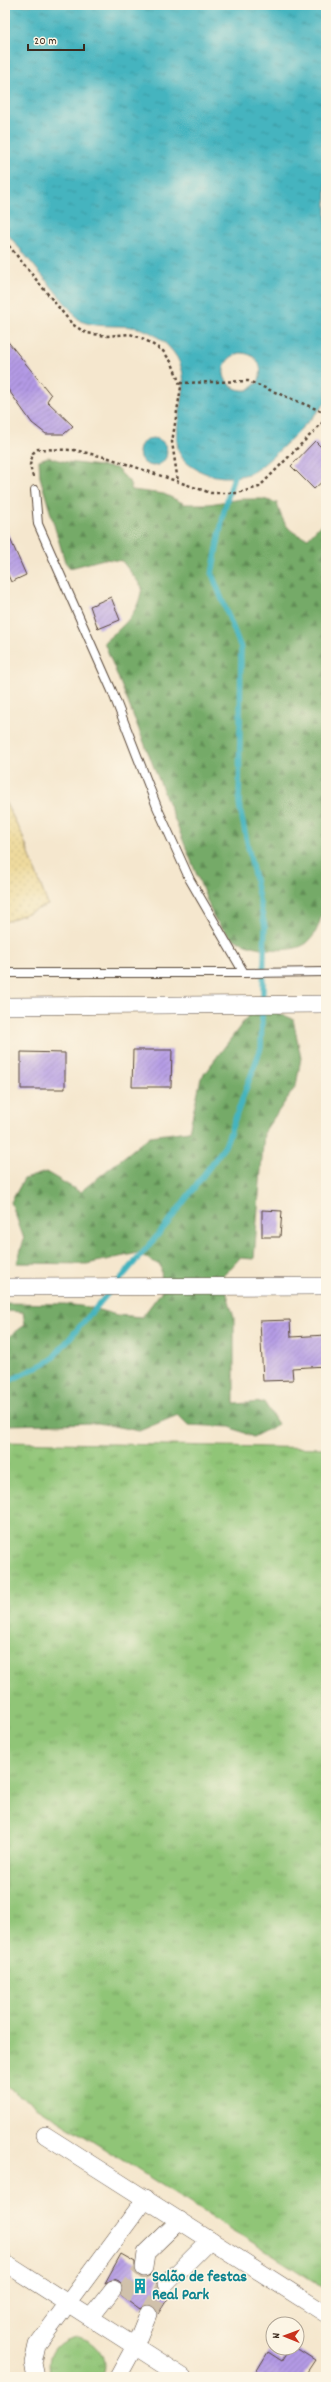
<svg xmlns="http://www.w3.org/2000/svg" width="331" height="2382" font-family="Dekko,sans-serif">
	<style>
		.grass { fill: url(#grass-tufts); stroke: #66784a }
		.forest { fill: url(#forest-firs); stroke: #586a43 }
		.sand { fill: url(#sand-dots); stroke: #94825e }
		.water { fill: url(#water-ripples); stroke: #406f6e; fill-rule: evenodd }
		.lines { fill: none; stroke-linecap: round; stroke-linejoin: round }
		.stream { stroke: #45b4bf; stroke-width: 5.5 }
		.building { fill: url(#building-hatch) }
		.street-tunnel { stroke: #d0c1ab; stroke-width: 17; stroke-dasharray: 17 8; stroke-linecap: butt }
		.lane-casing { stroke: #574638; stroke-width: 10 }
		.street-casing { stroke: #574638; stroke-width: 18 }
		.path { stroke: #574638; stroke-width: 2.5; stroke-dasharray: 3 3; stroke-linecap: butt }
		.lane { stroke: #fff; stroke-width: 8 }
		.street { stroke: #fff; stroke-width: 17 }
		.labels { text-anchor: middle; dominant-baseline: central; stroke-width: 3; stroke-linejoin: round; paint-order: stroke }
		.culture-label { font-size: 16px; font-weight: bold; fill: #0d838f; stroke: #fcf5e5; text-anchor: start }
	</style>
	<defs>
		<pattern id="grass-tufts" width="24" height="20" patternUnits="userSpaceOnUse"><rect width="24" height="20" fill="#90c577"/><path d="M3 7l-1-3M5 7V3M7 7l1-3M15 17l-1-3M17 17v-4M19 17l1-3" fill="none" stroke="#77a061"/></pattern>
		<pattern id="forest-firs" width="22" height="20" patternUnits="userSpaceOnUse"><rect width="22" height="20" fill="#74aa68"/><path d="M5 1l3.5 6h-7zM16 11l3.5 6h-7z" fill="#608b55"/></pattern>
		<pattern id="sand-dots" width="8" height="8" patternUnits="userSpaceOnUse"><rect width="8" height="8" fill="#eeda9e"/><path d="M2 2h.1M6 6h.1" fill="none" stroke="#cdbb88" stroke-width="1.8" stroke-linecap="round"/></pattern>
		<pattern id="water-ripples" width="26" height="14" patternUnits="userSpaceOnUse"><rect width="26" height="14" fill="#45b4bf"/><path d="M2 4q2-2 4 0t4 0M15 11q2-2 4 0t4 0" fill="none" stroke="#3b939b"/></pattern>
		<pattern id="building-hatch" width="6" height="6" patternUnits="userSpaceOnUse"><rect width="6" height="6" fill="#b39ae5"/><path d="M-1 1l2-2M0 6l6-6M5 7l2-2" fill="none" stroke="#937eb9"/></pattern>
	</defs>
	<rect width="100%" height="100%" fill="#fcf5e5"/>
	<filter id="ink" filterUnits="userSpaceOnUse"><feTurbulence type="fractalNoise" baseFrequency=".025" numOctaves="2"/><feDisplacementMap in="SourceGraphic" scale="8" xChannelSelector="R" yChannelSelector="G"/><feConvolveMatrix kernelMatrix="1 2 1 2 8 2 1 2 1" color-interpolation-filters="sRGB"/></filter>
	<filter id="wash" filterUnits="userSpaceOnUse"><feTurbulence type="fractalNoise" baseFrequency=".012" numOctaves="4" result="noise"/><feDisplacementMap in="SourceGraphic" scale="16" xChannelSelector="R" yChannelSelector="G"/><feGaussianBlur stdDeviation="0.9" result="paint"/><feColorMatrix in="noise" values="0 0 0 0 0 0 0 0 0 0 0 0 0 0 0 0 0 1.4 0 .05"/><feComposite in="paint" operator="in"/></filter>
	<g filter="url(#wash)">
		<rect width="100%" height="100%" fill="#f5e7ce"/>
		<g class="grass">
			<polygon points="5,1442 326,1448 326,2289 5,2086"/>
			<path d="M 78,2337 C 97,2341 110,2358 101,2377 L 52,2377 C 43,2356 57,2339 78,2337 Z"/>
		</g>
		<g class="forest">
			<path d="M 48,457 L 67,462 L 116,468 L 129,481 L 132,490 L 164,494 L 185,504 L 209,504 L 241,499 L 263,499 L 277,503 C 282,521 288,534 308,538 L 326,519 L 326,894 C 322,910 321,930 308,942 C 293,956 245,949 230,936 C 224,931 219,924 214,918 L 104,642 C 124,625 138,615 142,587 L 122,561 L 104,559 L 70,568 L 65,562 L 40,477 L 39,460 Z"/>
			<polygon points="257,1004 293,1019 301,1058 296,1086 264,1132 254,1259 240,1258 222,1277 234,1318 234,1404 264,1402 278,1424 253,1437 230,1427 188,1425 178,1415 139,1431 98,1423 5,1425 5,1339 25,1325 23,1312 5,1311 5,1303 65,1304 88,1307 117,1315 142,1317 162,1291 161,1266 138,1253 87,1264 17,1263 24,1239 11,1202 24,1179 46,1172 80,1192 150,1136 189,1131 201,1078"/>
		</g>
		<polygon class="sand" points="5,802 21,832 48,905 5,922"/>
		<g class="water">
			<path d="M 5,5 L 326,5 L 326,403 C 312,417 265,469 248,474 C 232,479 213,478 198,470 C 189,465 181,460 178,449 C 171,412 201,378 167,345 C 137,315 112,333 80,321 L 5,231 ZM 240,353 C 257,353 265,367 258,382 L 248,390 C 221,393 214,360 240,353 Z"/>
			<circle cx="153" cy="452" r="14"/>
		</g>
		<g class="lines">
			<g class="stream">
				<polyline points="117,1283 168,1223 225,1146 261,1048 265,927 239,804 241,648 212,574 224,511 236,469"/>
				<polyline points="5,1383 51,1360 111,1290"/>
			</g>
		</g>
		<g id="blocks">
			<g class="building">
				<polygon points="5,338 51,395 47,401 73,426 64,434 46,434 32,423 5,385"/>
				<polygon points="315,441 326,452 326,478 314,489 291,466"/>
				<polygon points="5,527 26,575 11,582 5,568"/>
				<polygon points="111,597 120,620 98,629 90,606"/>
				<polygon points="133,1050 172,1050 171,1087 132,1087"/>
				<polygon points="21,1052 65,1053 65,1089 21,1089"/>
				<polygon points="262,1210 282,1211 280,1237 262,1237"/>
				<polygon points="290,1320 291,1337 326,1335 326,1366 292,1368 293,1380 263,1381 260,1321"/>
				<polygon points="121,2254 135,2262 135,2271 138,2276 147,2277 152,2274 158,2278 156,2286 159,2291 164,2294 172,2292 158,2314 156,2308 152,2305 146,2304 140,2309 121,2295 122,2286 119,2281 114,2279 105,2283"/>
				<polygon points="290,2348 296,2348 315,2360 305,2375 308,2377 253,2377 268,2352 282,2361"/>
			</g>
		</g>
	</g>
	<g filter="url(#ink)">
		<use href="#blocks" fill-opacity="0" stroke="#574638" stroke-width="1"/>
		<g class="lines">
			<g class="street-tunnel">
				<polyline points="122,2296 144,2268"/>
				<polyline points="148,2314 166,2284"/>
			</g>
			<defs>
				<g id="lane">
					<polyline points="35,490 38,524 112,691 157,807 190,880 244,973 326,972"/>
					<polyline points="5,973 244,973"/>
				</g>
				<g id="street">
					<polyline points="5,1006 326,1004"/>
					<polyline points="5,1287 326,1286"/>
					<polyline points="45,2135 326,2314"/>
					<polyline points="5,2263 183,2377"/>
					<polyline points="144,2268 146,2253 180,2220"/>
					<polyline points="166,2284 210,2240"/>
					<polyline points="91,2317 113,2289"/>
					<polyline points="36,2377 33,2363 37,2345 146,2198"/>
					<polyline points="118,2377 135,2346 148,2314"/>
				</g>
			</defs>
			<use href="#lane" class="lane-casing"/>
			<use href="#street" class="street-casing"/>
			<g class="path">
				<polyline points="5,241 72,324 86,333 108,336 130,334 144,339 163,351 172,363 181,387 172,442 178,482"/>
				<polyline points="180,383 248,381 326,413"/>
				<polyline points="33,477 30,465 33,453 38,449 74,450 109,458 211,493 238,493 259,487 326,419"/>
			</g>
			<use href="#lane" class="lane"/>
			<use href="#street" class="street"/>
		</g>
	</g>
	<defs>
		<symbol id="building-bare" viewBox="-9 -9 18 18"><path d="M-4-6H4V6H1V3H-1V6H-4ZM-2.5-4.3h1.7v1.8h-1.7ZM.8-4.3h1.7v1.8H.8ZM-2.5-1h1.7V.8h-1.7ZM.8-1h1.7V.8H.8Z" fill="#0f9aa8" stroke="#fcf5e5" stroke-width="2.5" paint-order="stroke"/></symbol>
	</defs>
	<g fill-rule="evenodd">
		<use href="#building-bare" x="129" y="2275" width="22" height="22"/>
	</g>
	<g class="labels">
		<g class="culture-label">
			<text x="152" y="2277">Salão de festas<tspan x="152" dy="18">Real Park</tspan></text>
		</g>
	</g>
	<rect width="331" height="2382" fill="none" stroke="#fcf5e5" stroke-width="20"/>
	<g transform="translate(285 2336) rotate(271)"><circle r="19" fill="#fcf5e5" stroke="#afa495"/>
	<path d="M0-3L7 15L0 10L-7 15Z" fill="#c8321e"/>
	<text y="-6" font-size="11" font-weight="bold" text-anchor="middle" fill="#3b2a1e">N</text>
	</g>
	<path d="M28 44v6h56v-6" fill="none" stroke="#3b2a1e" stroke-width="2"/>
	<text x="34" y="44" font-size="12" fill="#3b2a1e" stroke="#fcf5e5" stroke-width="3" paint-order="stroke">20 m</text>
</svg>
